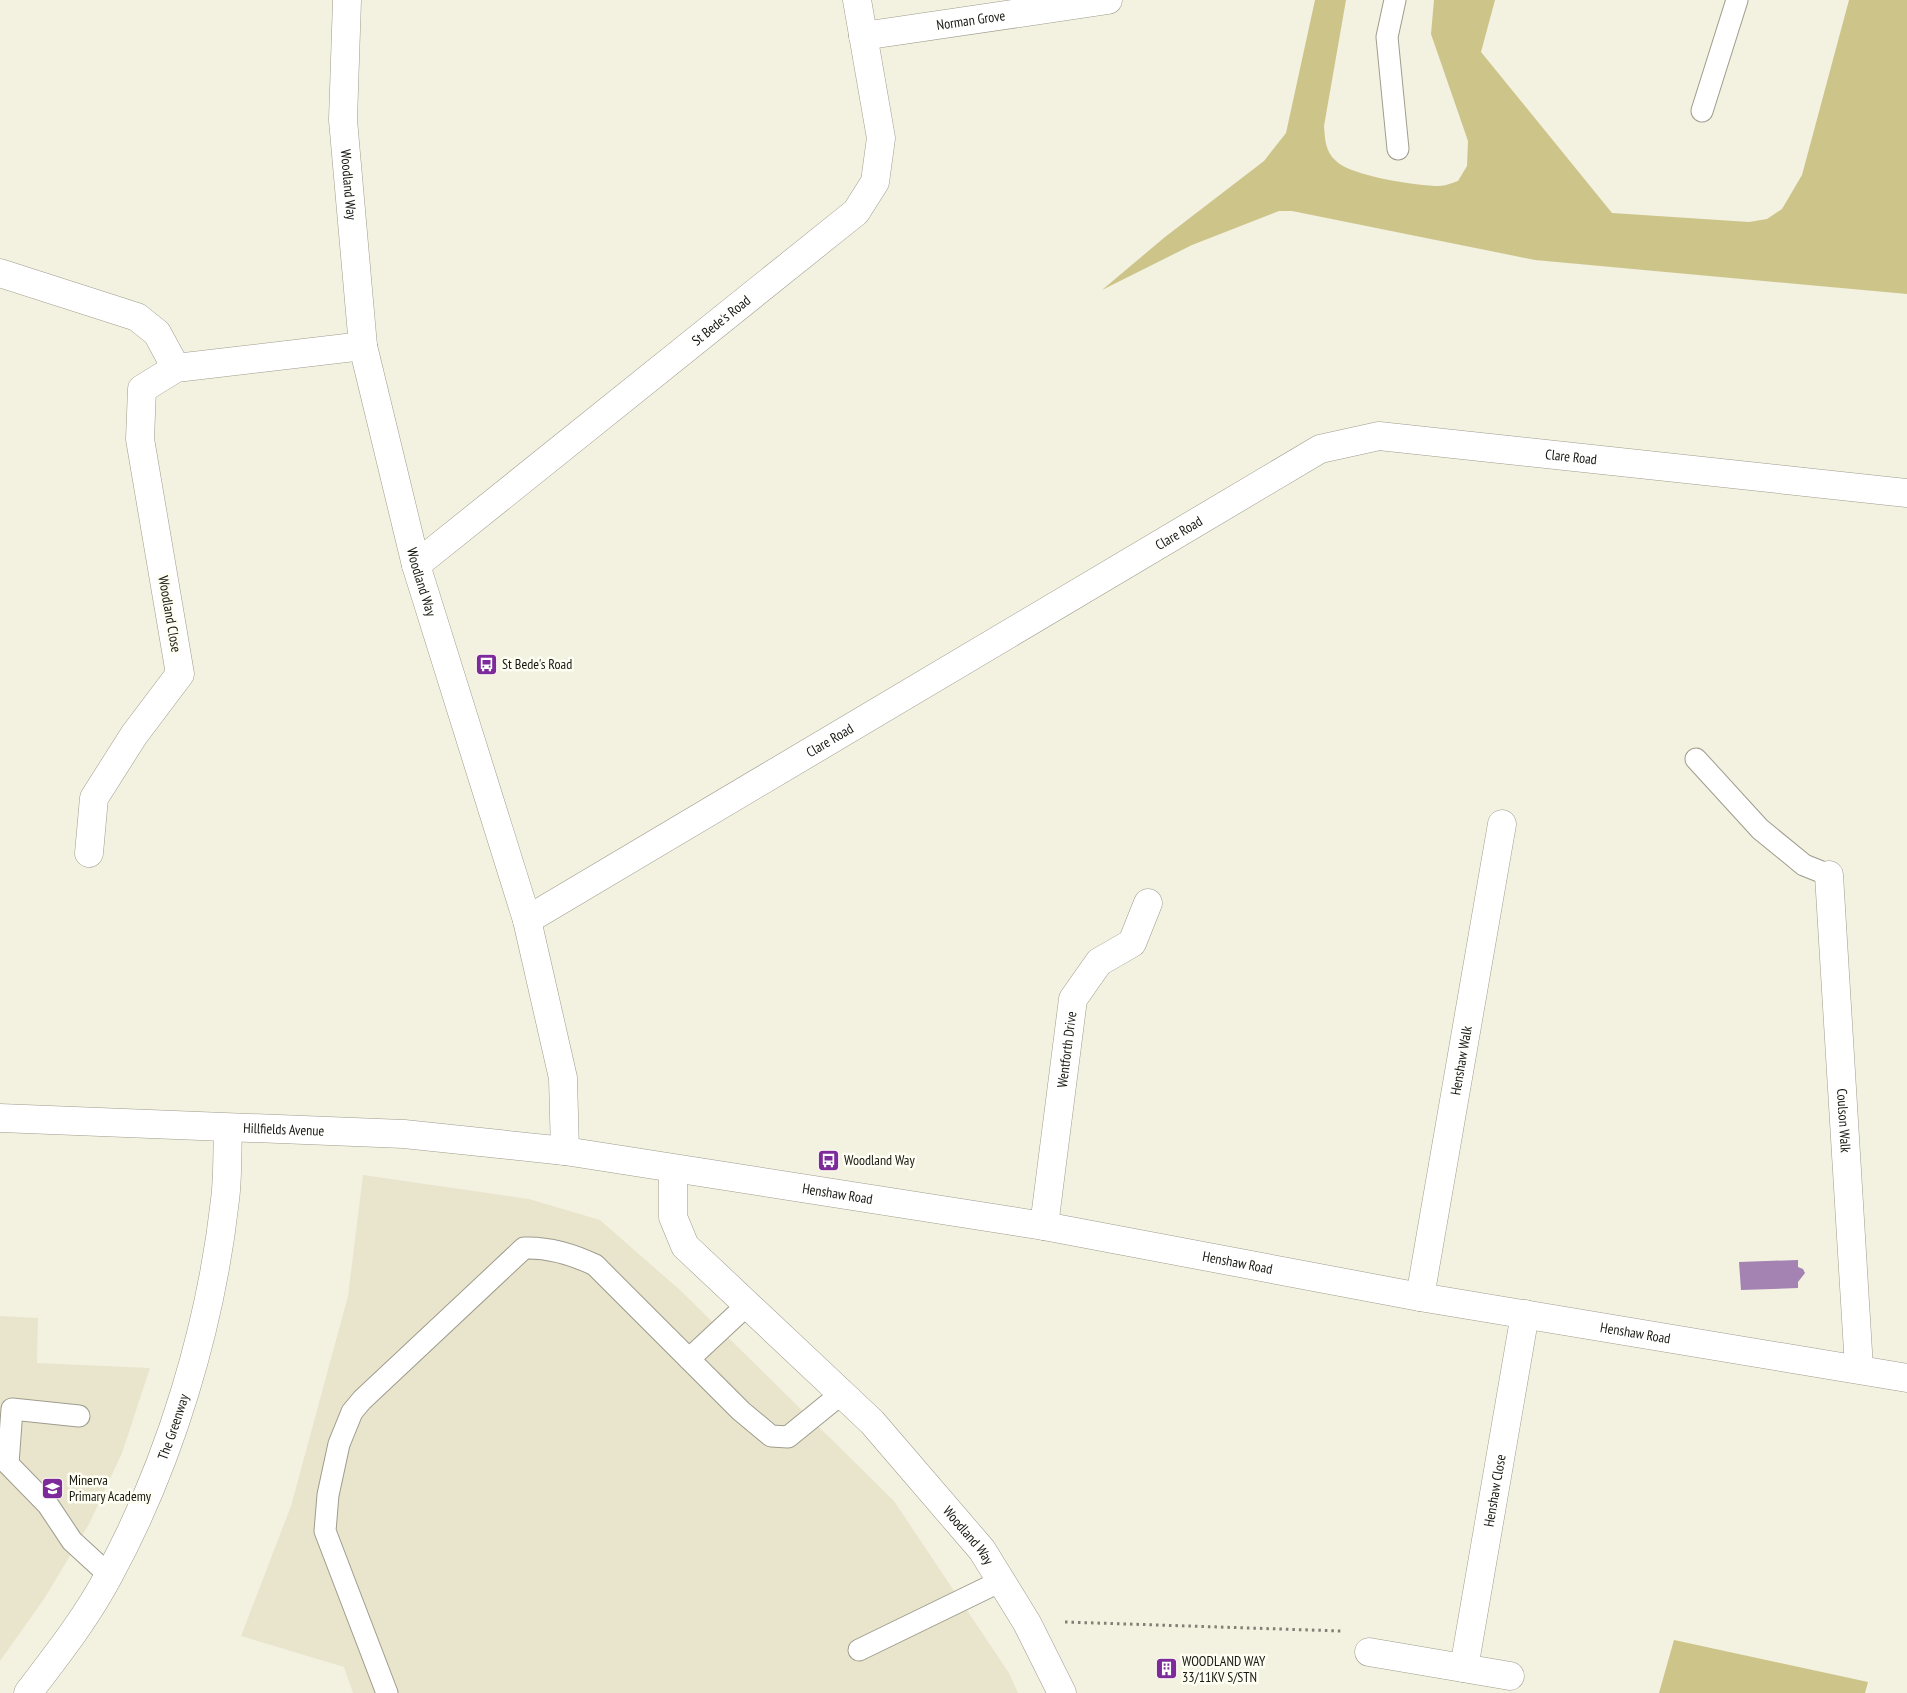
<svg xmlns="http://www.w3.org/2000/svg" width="1907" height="1693" font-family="'PT Sans Narrow',sans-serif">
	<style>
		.built { fill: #e9e5cd }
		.green { fill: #cdc48a }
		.water { fill: #a483b2 }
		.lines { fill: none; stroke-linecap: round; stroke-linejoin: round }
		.service-casing { stroke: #9f9c8d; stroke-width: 23 }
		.minor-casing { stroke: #9f9c8d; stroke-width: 29 }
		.tertiary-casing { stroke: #9f9c8d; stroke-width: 29 }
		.path { stroke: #807f74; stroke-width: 3; stroke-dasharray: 2.5 4; stroke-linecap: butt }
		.service { stroke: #fff; stroke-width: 21 }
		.minor { stroke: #fff; stroke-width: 28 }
		.tertiary { stroke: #fff; stroke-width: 28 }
		.labels { text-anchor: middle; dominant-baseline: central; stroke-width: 5; stroke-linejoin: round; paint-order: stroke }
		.street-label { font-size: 14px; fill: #181812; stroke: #fffef3 }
		.poi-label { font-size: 14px; fill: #181812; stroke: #fffef3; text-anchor: start }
	</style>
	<rect width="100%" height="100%" fill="#f3f1e0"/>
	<g class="built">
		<polygon points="363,1175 529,1199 600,1220 681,1291 894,1501 1009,1673 1018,1693 353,1693 344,1667 241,1636 291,1506 348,1296"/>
		<polygon points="0,1316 38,1318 37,1363 150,1368 122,1453 89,1524 44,1599 0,1661"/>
	</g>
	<g class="green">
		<path d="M 1315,0 L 1346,0 L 1324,126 C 1325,139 1325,151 1336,161 C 1351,176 1418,186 1439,186 C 1445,186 1452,183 1458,181 L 1467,166 L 1468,141 L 1431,34 L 1434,0 L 1495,0 L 1481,52 L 1612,213 L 1749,222 L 1767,219 L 1782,209 L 1802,175 L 1849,0 L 1907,0 L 1907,294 L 1535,260 L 1292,211 L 1279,211 L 1192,245 L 1102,290 L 1165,237 L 1264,161 L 1286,133 Z"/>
		<polygon points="1674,1640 1868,1682 1865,1693 1659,1693"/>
	</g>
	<polygon class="water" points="1798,1260 1798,1267 1803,1269 1805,1273 1798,1282 1798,1288 1741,1290 1739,1262"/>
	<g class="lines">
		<defs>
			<g id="service">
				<polyline points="1395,0 1387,37 1398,149"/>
				<polyline points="1702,111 1737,0"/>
				<polyline points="1696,759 1760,829 1804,865 1829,875"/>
				<polyline points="689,1359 747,1305"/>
				<polyline points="79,1416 12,1409 8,1464 48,1505 72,1541 109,1575"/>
				<polyline points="859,1650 1001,1581"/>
				<path d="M 387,1693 L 325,1531 L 328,1495 L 339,1444 L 352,1412 L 362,1400 L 524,1248 C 548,1247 574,1255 595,1265 L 741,1411 L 771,1436 L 788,1437 L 841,1394"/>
			</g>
			<g id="minor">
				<path id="s1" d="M 347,0 L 343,120 L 363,346 L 416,565 L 527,920 L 563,1078 L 565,1151"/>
				<path id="s2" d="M 863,36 L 1108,0"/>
				<polyline points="0,273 137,317 157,333 176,368"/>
				<path id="s3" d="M 416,565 L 856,212 L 875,182 L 881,138 L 857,0"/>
				<polyline points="89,853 94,798 134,735 180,674 140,439 142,389 176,368 363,346"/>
				<path id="s4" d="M 1829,875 L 1859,1368"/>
				<path id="s5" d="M 527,920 L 1320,449 L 1379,436 L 1907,493"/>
				<path id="s6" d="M 673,1169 L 673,1217 L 685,1246 L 872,1422 L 982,1550 L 1027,1623 L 1062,1693"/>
				<path id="s7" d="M 1044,1226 L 1073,999 L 1099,962 L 1132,943 L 1148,903"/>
				<path id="s8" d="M 1420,1297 L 1502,824"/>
				<polyline points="1369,1652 1510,1676"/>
				<path id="s9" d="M 1464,1668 L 1525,1314"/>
				<path id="s10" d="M 28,1693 C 57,1655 87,1617 109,1575 C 170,1463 211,1326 225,1200 C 228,1177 227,1152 228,1128"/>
			</g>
			<g id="tertiary">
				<path id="s11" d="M 0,1118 L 404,1134 L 565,1151 L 1044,1226 L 1420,1297 L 1907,1378"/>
			</g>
		</defs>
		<use href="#service" class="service-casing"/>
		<use href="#minor" class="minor-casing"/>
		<use href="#tertiary" class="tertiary-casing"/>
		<polyline class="path" points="1065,1622 1341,1631"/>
		<use href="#service" class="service"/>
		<use href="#minor" class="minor"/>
		<use href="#tertiary" class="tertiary"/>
	</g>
	<defs>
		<symbol id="bus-square" viewBox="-11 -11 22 22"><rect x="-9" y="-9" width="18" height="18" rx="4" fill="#7d2b9b" stroke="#fffef3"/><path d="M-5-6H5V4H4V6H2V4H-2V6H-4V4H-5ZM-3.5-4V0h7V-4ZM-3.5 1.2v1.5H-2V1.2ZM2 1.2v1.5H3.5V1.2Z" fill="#fff"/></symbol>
		<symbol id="school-square" viewBox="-11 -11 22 22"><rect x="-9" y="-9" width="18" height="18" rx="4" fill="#7d2b9b" stroke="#fffef3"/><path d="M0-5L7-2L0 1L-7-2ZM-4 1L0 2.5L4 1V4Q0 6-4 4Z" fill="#fff"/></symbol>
		<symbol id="building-square" viewBox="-11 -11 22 22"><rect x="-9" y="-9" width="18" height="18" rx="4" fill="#7d2b9b" stroke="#fffef3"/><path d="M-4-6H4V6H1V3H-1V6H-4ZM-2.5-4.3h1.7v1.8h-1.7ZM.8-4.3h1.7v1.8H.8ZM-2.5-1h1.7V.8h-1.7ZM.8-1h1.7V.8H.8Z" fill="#fff"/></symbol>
	</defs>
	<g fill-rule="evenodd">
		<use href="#bus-square" x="474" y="652" width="25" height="25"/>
		<use href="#bus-square" x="816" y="1148" width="25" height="25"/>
		<use href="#school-square" x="40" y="1476" width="25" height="25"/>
		<use href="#building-square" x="1154" y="1656" width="25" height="25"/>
	</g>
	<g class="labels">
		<g class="street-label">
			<text stroke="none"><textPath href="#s2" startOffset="109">Norman Grove</textPath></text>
			<text stroke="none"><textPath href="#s1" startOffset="185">Woodland Way</textPath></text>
			<text stroke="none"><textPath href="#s3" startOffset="391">St Bede's Road</textPath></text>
			<text stroke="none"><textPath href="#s5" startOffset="1176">Clare Road</textPath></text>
			<text stroke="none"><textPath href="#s5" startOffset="758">Clare Road</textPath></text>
			<text stroke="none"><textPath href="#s1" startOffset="590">Woodland Way</textPath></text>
			<text transform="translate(170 614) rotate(80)">Woodland Close</text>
			<text stroke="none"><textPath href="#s5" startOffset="352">Clare Road</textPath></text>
			<text stroke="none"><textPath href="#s7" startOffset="178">Wentforth Drive</textPath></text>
			<text stroke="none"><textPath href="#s8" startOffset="240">Henshaw Walk</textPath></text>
			<text stroke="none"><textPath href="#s4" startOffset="246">Coulson Walk</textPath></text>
			<text stroke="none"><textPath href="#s11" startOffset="284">Hillfields Avenue</textPath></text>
			<text stroke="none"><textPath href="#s11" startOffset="842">Henshaw Road</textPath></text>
			<text stroke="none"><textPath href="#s11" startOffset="1248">Henshaw Road</textPath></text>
			<text stroke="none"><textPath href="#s11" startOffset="1652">Henshaw Road</textPath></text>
			<text stroke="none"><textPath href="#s10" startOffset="305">The Greenway</textPath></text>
			<text stroke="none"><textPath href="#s9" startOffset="180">Henshaw Close</textPath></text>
			<text stroke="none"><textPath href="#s6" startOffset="485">Woodland Way</textPath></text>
		</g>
		<g class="poi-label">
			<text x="502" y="664">St Bede's Road</text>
			<text x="844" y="1160">Woodland Way</text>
			<text x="69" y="1480">Minerva<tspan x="69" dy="16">Primary Academy</tspan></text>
			<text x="1182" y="1661">WOODLAND WAY<tspan x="1182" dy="16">33/11KV S/STN</tspan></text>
		</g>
	</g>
</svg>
